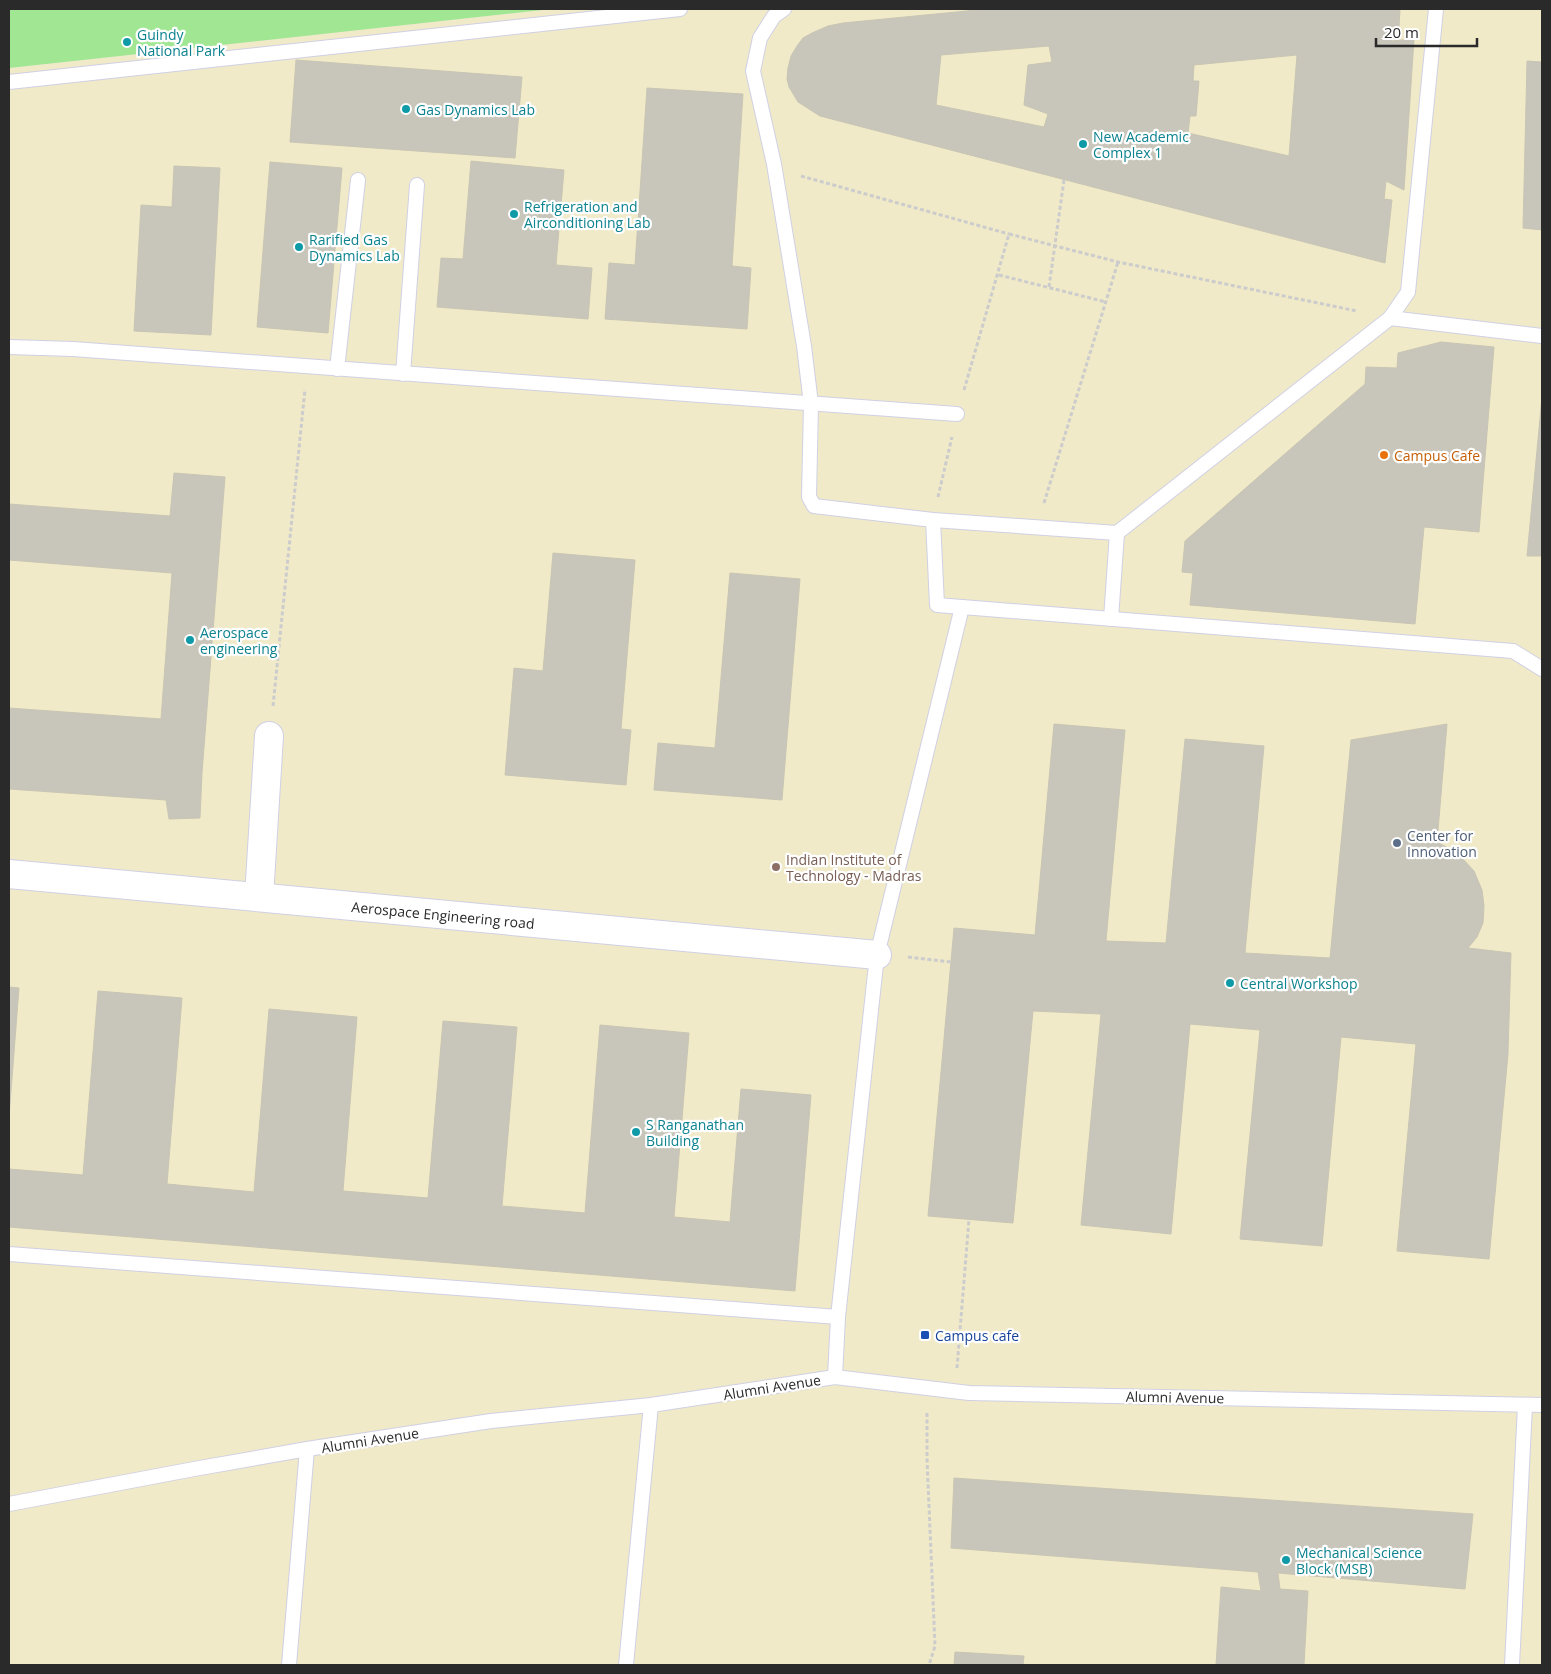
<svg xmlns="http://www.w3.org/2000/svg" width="1551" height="1674" font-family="'Open Sans',sans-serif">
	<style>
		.education { fill: #f0eac9 }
		.green { fill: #a1e793 }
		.building { fill: #c8c5ba; stroke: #c8c5b4; fill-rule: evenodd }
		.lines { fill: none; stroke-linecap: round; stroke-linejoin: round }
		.lane-casing { stroke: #d0d0e4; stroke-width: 16 }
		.street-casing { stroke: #d0d0e4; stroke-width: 30 }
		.path { stroke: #ccc; stroke-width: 3; stroke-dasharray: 4 2.5; stroke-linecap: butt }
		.lane { stroke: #fff; stroke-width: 14 }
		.street { stroke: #fff; stroke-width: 28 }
		.path-bridge { stroke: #ccc; stroke-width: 3; stroke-dasharray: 4 2.5; stroke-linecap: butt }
		.culture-dot { fill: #0f9aa8; stroke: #fff; stroke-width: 2 }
		.food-dot { fill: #e8710a; stroke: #fff; stroke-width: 2 }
		.service-dot { fill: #5c6f8a; stroke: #fff; stroke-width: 2 }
		.education-dot { fill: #8d6e63; stroke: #fff; stroke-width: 2 }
		.transit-dot { fill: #1a4fb4; stroke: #fff; stroke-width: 2 }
		.labels { text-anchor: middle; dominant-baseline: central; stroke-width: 4.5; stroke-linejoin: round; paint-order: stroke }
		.culture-label { font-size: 14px; fill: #0d838f; stroke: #fff; text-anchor: start }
		.food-label { font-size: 14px; fill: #c56008; stroke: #fff; text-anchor: start }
		.service-label { font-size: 14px; fill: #4e5e75; stroke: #fff; text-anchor: start }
		.education-label { font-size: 14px; fill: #785e54; stroke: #fff; text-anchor: start }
		.street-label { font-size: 14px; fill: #2a2a2a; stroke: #fff }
		.transit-label { font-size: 14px; fill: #164399; stroke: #fff; text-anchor: start }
	</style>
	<rect width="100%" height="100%" fill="#ede8db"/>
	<polygon class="education" points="552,9 1542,9 1542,1665 9,1665 9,68"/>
	<polygon class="green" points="9,9 552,9 9,68"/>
	<g class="building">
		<path d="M 987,9 L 1400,9 L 1399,27 L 1392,26 L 1391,41 L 1414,39 L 1404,190 L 1386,181 L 1384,199 L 1392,200 L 1385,263 L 820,116 L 798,102 L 789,87 L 787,79 L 788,68 L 791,56 L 797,46 L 803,38 L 812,33 L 828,26 L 843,23 ZM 1049,46 L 1052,62 L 1028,65 L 1024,105 L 1048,114 L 1044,127 L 936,105 L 941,55 ZM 1297,55 L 1289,156 L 1188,133 L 1190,116 L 1196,116 L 1199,81 L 1193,81 L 1194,65 Z"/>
		<polygon points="296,60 522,77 515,158 290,142"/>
		<polygon points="1527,61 1542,62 1542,230 1523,228"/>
		<polygon points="647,88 743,94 732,266 751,268 747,329 605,319 609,263 635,265"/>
		<polygon points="471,161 564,170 556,265 592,268 588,319 437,307 441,258 463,259"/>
		<polygon points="270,162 342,168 328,333 257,327"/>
		<polygon points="174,166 220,168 211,335 134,331 141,205 172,207"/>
		<polygon points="1441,342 1494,347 1479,532 1424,527 1415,624 1190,605 1193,573 1182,572 1185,541 1365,384 1366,367 1397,368 1398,353"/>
		<polygon points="1542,397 1542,556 1527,556"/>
		<polygon points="174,473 225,477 202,773 200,818 169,819 166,800 9,789 9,708 161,719 172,573 9,560 9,504 170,516"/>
		<polygon points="553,553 635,560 621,729 631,730 626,785 505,775 514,668 543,671"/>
		<polygon points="730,573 800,579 782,800 654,790 658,743 715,748"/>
		<polygon points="1054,724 1125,730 1106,941 1166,943 1185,739 1264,746 1245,953 1330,958 1351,740 1447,724 1437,842 1450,849 1462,858 1474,871 1482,890 1484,906 1483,923 1477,937 1468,948 1511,953 1508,1054 1489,1259 1397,1251 1416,1044 1341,1037 1322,1246 1240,1239 1260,1030 1190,1024 1171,1234 1081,1225 1101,1014 1033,1011 1013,1223 928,1216 954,928 1035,935"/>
		<polygon points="9,987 19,988 9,1117"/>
		<polygon points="98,991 182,998 167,1184 254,1192 269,1009 357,1017 343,1191 428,1198 443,1021 517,1027 502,1206 585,1213 600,1025 689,1033 674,1217 730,1222 741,1089 811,1095 795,1291 9,1227 9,1169 83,1175"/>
		<polygon points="954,1478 1473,1514 1465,1589 1278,1573 1280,1589 1308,1591 1304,1665 1216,1665 1221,1587 1261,1591 1258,1572 951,1548"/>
		<polygon points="955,1652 1024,1656 1023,1665 954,1665"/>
	</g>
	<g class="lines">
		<defs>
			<g id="lane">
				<polyline points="784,9 774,16 760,38 753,71 774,164 804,346 811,404 809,497 814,506 933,520 1117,533 1390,318 1408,292 1436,9"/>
				<polyline points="9,82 680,9"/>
				<polyline points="1390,318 1542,336"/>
				<polyline points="9,347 73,349 957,414"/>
				<polyline points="337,369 358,180"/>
				<polyline points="403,374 417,185"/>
				<polyline points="962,607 1513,651 1542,669"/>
				<polyline points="1111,619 1117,533"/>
				<polyline points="9,1254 838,1317"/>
				<polyline points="835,1377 838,1317 877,955 962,607 937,605 933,520"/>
				<polyline points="9,1504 194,1469 307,1449 491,1421 651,1405 835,1377 969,1393 1542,1405"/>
				<polyline points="289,1665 307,1449"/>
				<polyline points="626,1665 651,1405"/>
				<polyline points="1512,1665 1525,1406"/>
			</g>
			<g id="street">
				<path id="s1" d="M 9,874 L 877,955"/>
				<polyline points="259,897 269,736"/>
			</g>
		</defs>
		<use href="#lane" class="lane-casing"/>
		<use href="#street" class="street-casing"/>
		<g class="path">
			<polyline points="801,176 1009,234"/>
			<polyline points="999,275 1106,302"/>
			<polyline points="964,390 1009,234 1118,262 1357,311"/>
			<polyline points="938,497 952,437"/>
			<polyline points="1044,503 1118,262"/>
			<polyline points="273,706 305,389"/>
			<polyline points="908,957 951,962"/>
			<polyline points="957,1368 969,1219"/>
			<polyline points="927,1413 927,1459 935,1646 929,1665"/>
		</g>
		<use href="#lane" class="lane"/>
		<use href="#street" class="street"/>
		<polyline class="path-bridge" points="1049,287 1064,180"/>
	</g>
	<g class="culture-dot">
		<circle cx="127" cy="42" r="5"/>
		<circle cx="406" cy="109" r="5"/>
		<circle cx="1083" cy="144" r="5"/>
		<circle cx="514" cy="214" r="5"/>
		<circle cx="299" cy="247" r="5"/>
		<circle cx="190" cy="640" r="5"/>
		<circle cx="1230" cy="983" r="5"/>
		<circle cx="636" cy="1132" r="5"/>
		<circle cx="1286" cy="1560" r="5"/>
	</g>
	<circle class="food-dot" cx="1384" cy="455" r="5"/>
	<circle class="service-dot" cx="1397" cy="843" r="5"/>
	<circle class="education-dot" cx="776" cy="867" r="5"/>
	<rect class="transit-dot" x="920" y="1330" width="10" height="10" rx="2.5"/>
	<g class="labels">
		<g class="culture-label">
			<text x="137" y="34">Guindy<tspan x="137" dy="16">National Park</tspan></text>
			<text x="416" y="109">Gas Dynamics Lab</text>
			<text x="1093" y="136">New Academic<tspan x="1093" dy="16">Complex 1</tspan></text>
			<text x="524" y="206">Refrigeration and<tspan x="524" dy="16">Airconditioning Lab</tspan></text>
			<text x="309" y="239">Rarified Gas<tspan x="309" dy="16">Dynamics Lab</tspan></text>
			<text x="200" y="632">Aerospace<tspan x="200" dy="16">engineering</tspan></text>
			<text x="1240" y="983">Central Workshop</text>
			<text x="646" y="1124">S Ranganathan<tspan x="646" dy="16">Building</tspan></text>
			<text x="1296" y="1552">Mechanical Science<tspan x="1296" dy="16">Block (MSB)</tspan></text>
		</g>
		<g class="food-label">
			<text x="1394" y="455">Campus Cafe</text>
		</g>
		<g class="service-label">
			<text x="1407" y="835">Center for<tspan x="1407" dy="16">Innovation</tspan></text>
		</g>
		<g class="education-label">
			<text x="786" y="859">Indian Institute of<tspan x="786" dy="16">Technology - Madras</tspan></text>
		</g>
		<g class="street-label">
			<text stroke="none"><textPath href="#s1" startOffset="436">Aerospace Engineering road</textPath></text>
			<text transform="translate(772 1387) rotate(-9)">Alumni Avenue</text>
			<text transform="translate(1175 1397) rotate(1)">Alumni Avenue</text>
			<text transform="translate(370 1440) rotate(-9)">Alumni Avenue</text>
		</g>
		<g class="transit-label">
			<text x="935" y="1335">Campus cafe</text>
		</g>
	</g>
	<rect width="1551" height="1674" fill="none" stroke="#2a2a2a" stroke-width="20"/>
	<path d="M1376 38v8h101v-8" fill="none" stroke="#2a2a2a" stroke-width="2.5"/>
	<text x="1384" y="38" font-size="15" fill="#2a2a2a" stroke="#ffffff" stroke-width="4" paint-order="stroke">20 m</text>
</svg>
